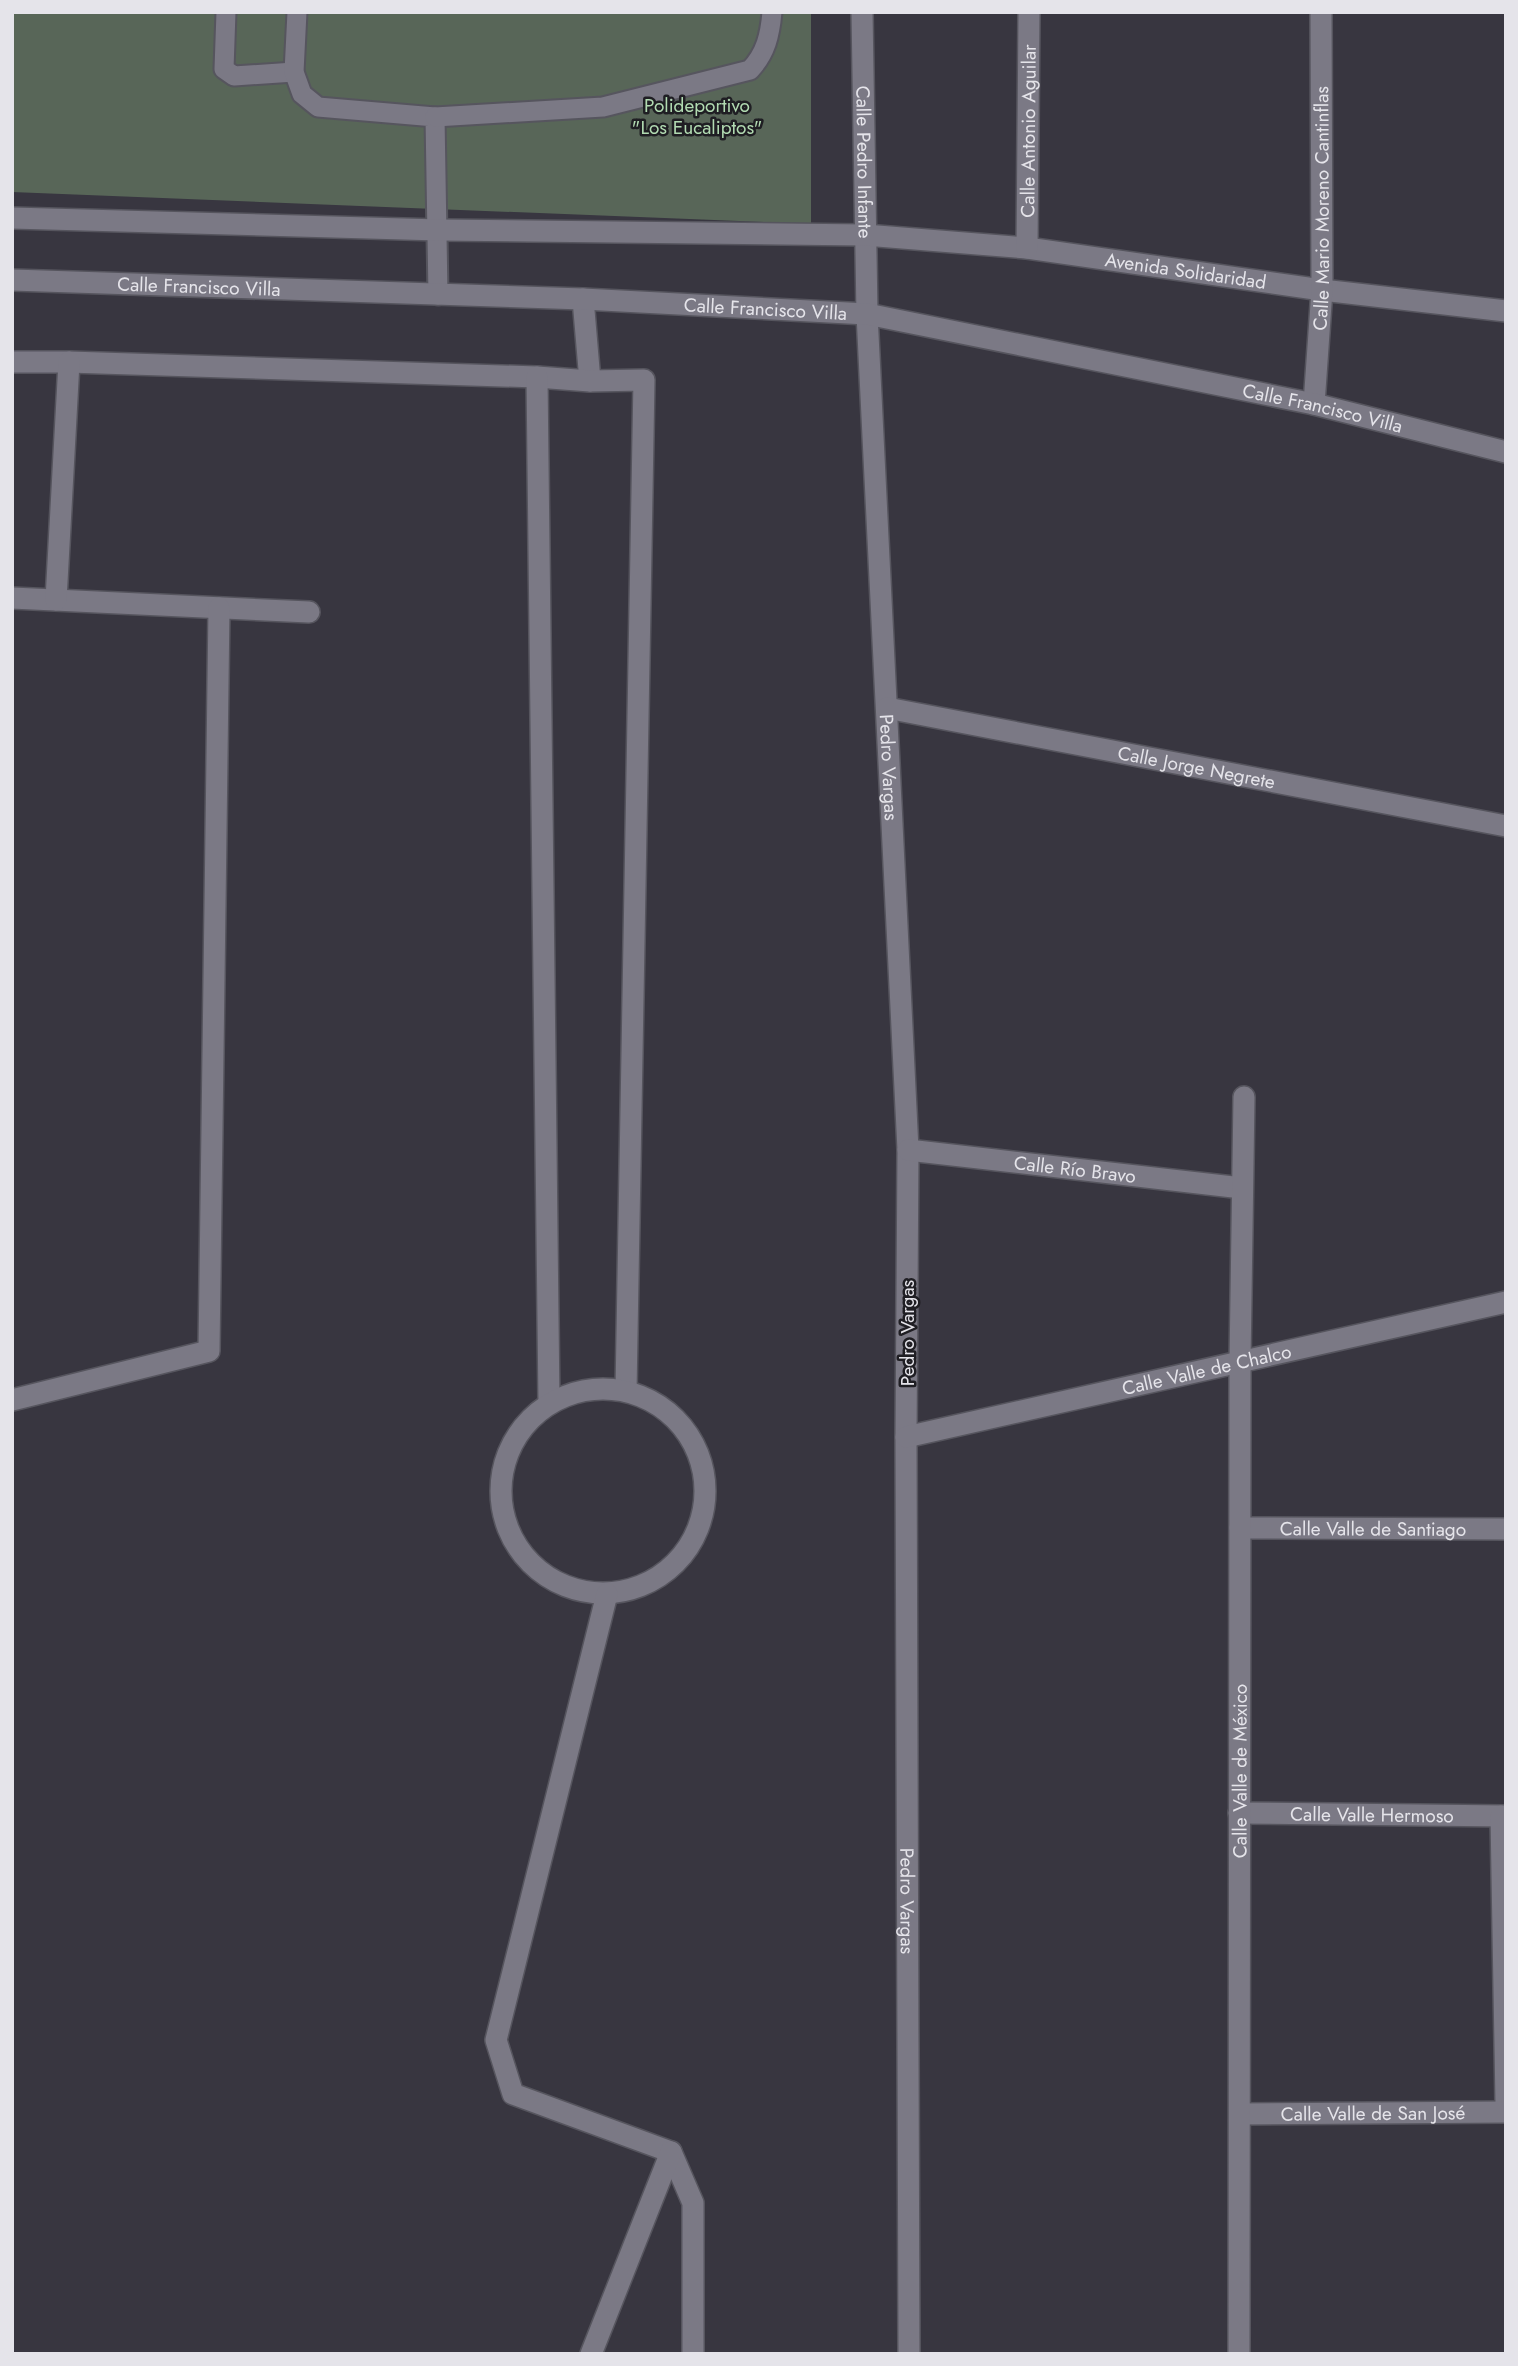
<svg xmlns="http://www.w3.org/2000/svg" width="1518" height="2366" font-family="Jost,sans-serif">
	<style>
		.green { fill: #586658 }
		.lines { fill: none; stroke-linecap: round; stroke-linejoin: round }
		.lane-casing { stroke: #56555e; stroke-width: 23 }
		.street-casing { stroke: #56555e; stroke-width: 24 }
		.secondary-casing { stroke: #56555e; stroke-width: 24 }
		.lane { stroke: #7b7985; stroke-width: 19 }
		.street { stroke: #7b7985; stroke-width: 21 }
		.secondary { stroke: #7b7985; stroke-width: 21 }
		.labels { text-anchor: middle; dominant-baseline: central; stroke-width: 5; stroke-linejoin: round; paint-order: stroke }
		.park-label { font-size: 19px; fill: #b2dbb2; stroke: #1f1e23 }
		.street-label { font-size: 19px; fill: #e5e4ea; stroke: #1f1e23 }
	</style>
	<rect width="100%" height="100%" fill="#383640"/>
	<polygon class="green" points="12,12 811,12 811,224 12,192"/>
	<g class="lines">
		<defs>
			<g id="lane">
				<polyline points="226,12 224,69 234,76 294,72"/>
				<polyline points="297,12 294,72 302,94 318,107 435,117 438,295"/>
				<path d="M 435,117 L 603,107 L 750,70 C 766,53 770,35 772,12"/>
			</g>
			<g id="street">
				<path id="s1" d="M 862,12 L 867,314 L 908,1150 L 906,1437 L 909,2354"/>
				<path id="s2" d="M 12,218 L 439,230 L 865,235 L 1027,248 L 1322,290 L 1506,311"/>
				<path id="s3" d="M 1027,248 L 1029,12"/>
				<polyline points="583,299 590,381"/>
				<polyline points="12,362 69,362 537,377 590,381 644,380 626,1391"/>
				<polyline points="537,377 549,1404"/>
				<path id="s4" d="M 1314,404 L 1322,290 L 1321,12"/>
				<polyline points="12,598 309,612"/>
				<polyline points="56,600 69,362"/>
				<path id="s5" d="M 887,708 L 1506,826"/>
				<path id="s6" d="M 908,1150 L 1242,1188"/>
				<circle cx="603" cy="1491" r="102"/>
				<polyline points="12,1400 209,1351 219,608"/>
				<path id="s7" d="M 906,1437 L 1506,1302"/>
				<path id="s8" d="M 1240,1528 L 1506,1529"/>
				<polyline points="607,1594 496,2040 513,2094 671,2152 693,2203 693,2354"/>
				<path id="s9" d="M 1239,1813 L 1506,1816"/>
				<polyline points="1501,1816 1506,2103"/>
				<path id="s10" d="M 1240,2114 L 1506,2112"/>
				<polyline points="591,2354 671,2152"/>
				<path id="s11" d="M 1239,2354 L 1240,1362 L 1244,1097"/>
			</g>
			<g id="secondary">
				<path id="s12" d="M 12,280 L 583,299 L 867,314 L 1314,404 L 1506,452"/>
			</g>
		</defs>
		<use href="#lane" class="lane-casing"/>
		<use href="#street" class="street-casing"/>
		<use href="#secondary" class="secondary-casing"/>
		<use href="#lane" class="lane"/>
		<use href="#street" class="street"/>
		<use href="#secondary" class="secondary"/>
	</g>
	<g class="labels">
		<g class="park-label">
			<text x="697" y="105">Polideportivo<tspan x="697" dy="22">"Los Eucaliptos"</tspan></text>
		</g>
		<g class="street-label">
			<text stroke="none"><textPath href="#s3" startOffset="117">Calle Antonio Aguilar</textPath></text>
			<text stroke="none"><textPath href="#s1" startOffset="150">Calle Pedro Infante</textPath></text>
			<text stroke="none"><textPath href="#s4" startOffset="196">Calle Mario Moreno Cantinflas</textPath></text>
			<text stroke="none"><textPath href="#s2" startOffset="1176">Avenida Solidaridad</textPath></text>
			<text stroke="none"><textPath href="#s12" startOffset="187">Calle Francisco Villa</textPath></text>
			<text stroke="none"><textPath href="#s12" startOffset="754">Calle Francisco Villa</textPath></text>
			<text stroke="none"><textPath href="#s12" startOffset="1321">Calle Francisco Villa</textPath></text>
			<text stroke="none"><textPath href="#s1" startOffset="756">Pedro Vargas</textPath></text>
			<text stroke="none"><textPath href="#s5" startOffset="315">Calle Jorge Negrete</textPath></text>
			<text stroke="none"><textPath href="#s6" startOffset="168">Calle Río Bravo</textPath></text>
			<text transform="translate(907 1333) rotate(-90)">Pedro Vargas</text>
			<text stroke="none"><textPath href="#s7" startOffset="308">Calle Valle de Chalco</textPath></text>
			<text stroke="none"><textPath href="#s8" startOffset="133">Calle Valle de Santiago</textPath></text>
			<text stroke="none"><textPath href="#s11" startOffset="583">Calle Valle de México</textPath></text>
			<text stroke="none"><textPath href="#s9" startOffset="133">Calle Valle Hermoso</textPath></text>
			<text stroke="none"><textPath href="#s1" startOffset="1890">Pedro Vargas</textPath></text>
			<text stroke="none"><textPath href="#s10" startOffset="133">Calle Valle de San José</textPath></text>
		</g>
	</g>
	<rect width="1518" height="2366" fill="none" stroke="#e5e4ea" stroke-width="28"/>
</svg>
